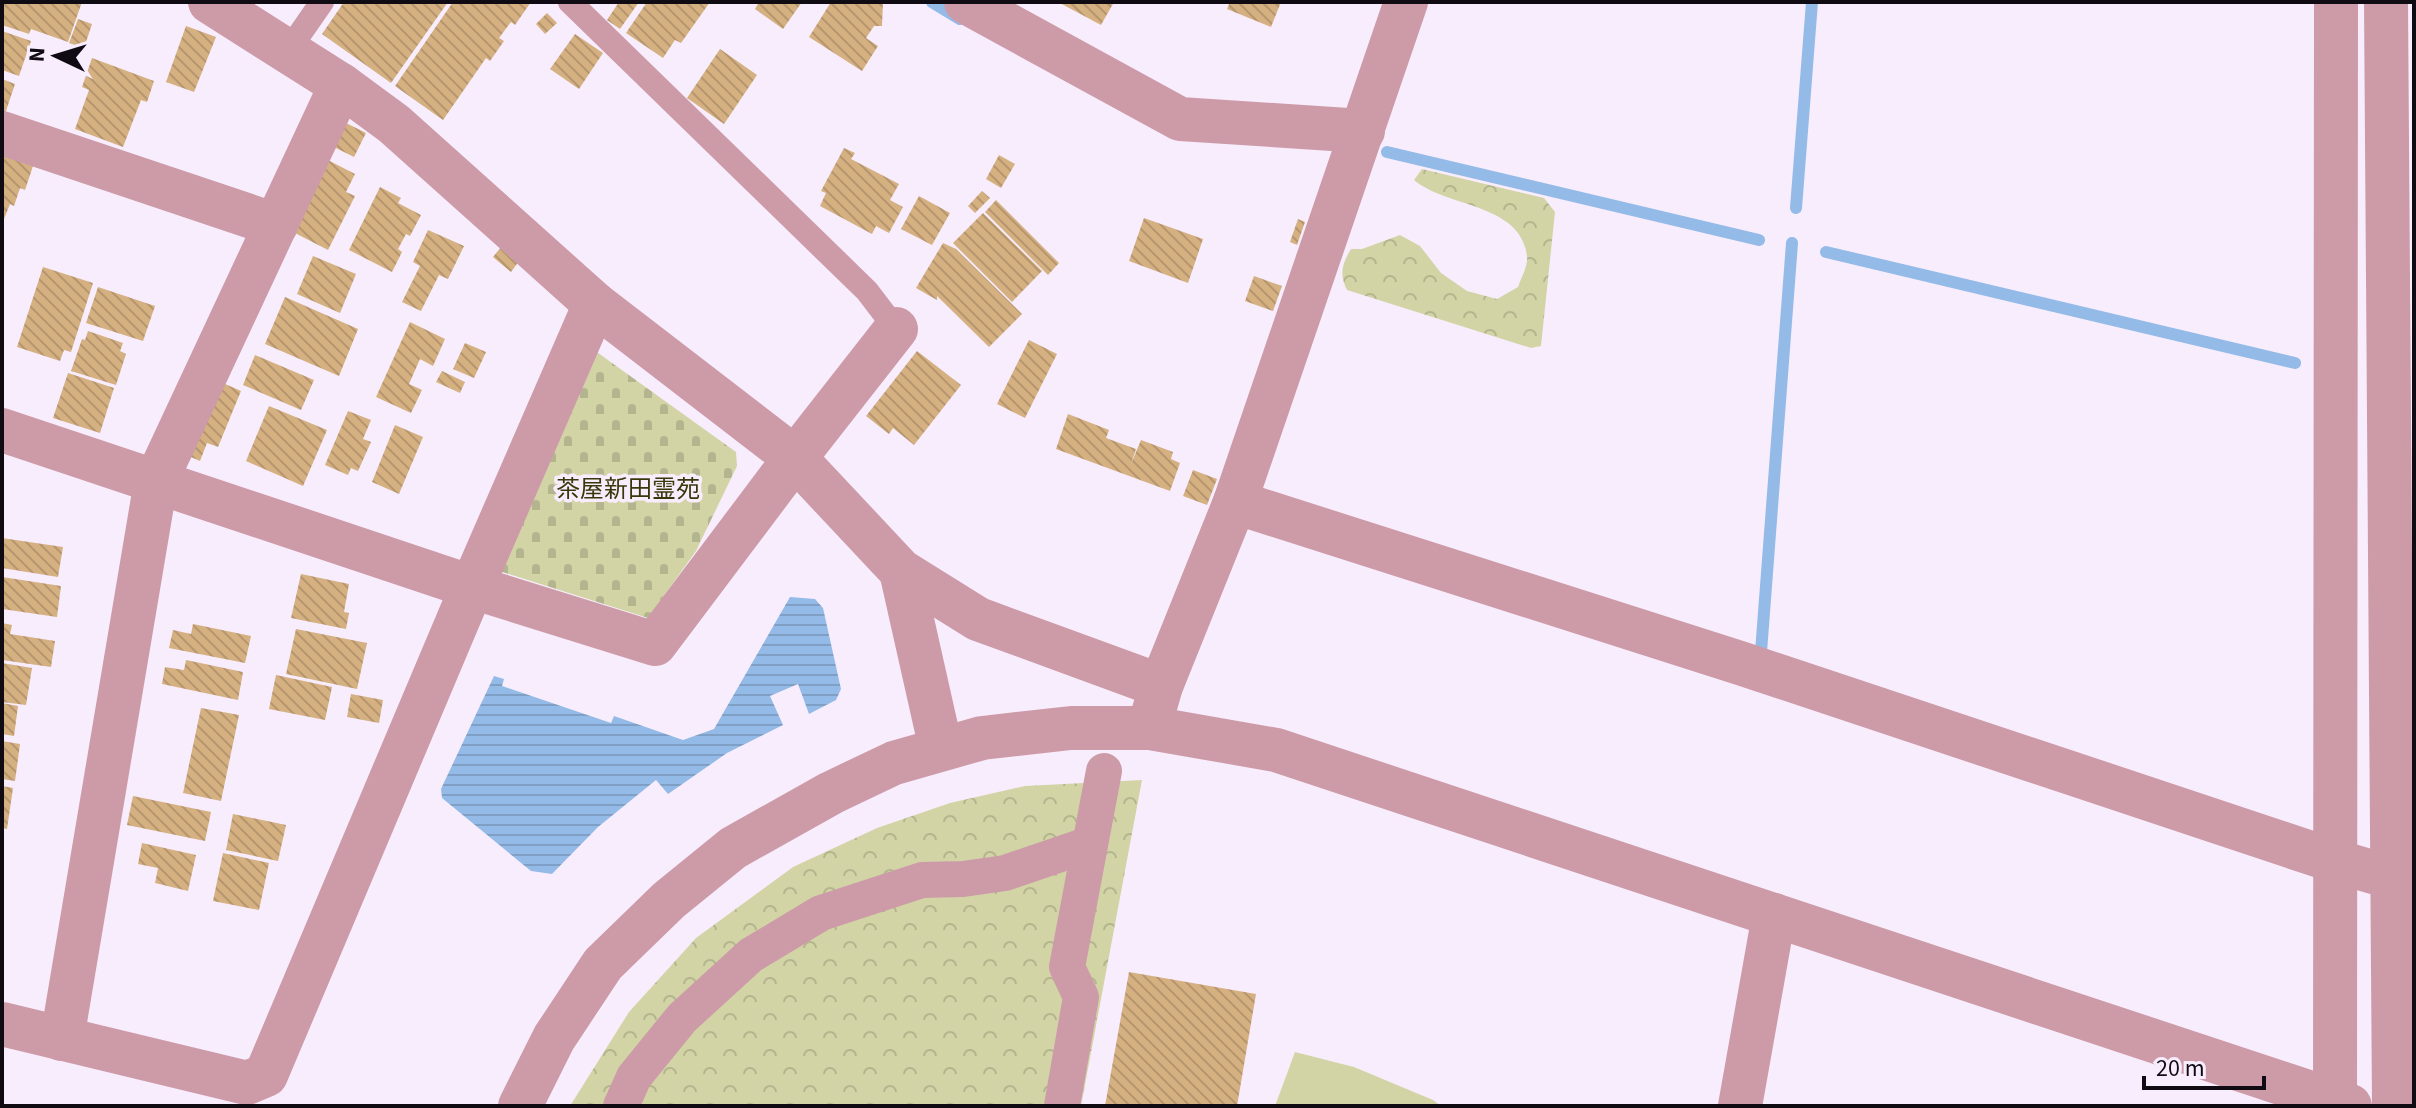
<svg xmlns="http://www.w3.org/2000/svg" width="2416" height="1108" font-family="'Source Sans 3','Noto Sans JP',sans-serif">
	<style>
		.forest { fill: url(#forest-crowns) }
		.cemetery { fill: url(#cemetery-stones) }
		.pitch { fill: #d2d4a6 }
		.water { fill: url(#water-rules) }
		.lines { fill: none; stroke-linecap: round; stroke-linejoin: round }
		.stream { stroke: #94bae7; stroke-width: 12 }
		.building { fill: url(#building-back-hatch) }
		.service { stroke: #cd9ba8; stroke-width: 24 }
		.pedestrian { stroke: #cd9ba8; stroke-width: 36 }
		.minor { stroke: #cd9ba8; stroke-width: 44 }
		.tertiary { stroke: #cd9ba8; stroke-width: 44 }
		.labels { text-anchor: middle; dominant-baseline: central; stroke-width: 7; stroke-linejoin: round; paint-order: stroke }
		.park-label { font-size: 24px; fill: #37380a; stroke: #f8edfd }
	</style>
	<defs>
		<pattern id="forest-crowns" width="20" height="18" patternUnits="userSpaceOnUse" patternTransform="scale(2)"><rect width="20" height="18" fill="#d2d4a6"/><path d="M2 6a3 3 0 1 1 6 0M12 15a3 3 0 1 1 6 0" fill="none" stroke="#b3b58e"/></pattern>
		<pattern id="cemetery-stones" width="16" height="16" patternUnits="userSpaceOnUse" patternTransform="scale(2)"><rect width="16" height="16" fill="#d2d4a6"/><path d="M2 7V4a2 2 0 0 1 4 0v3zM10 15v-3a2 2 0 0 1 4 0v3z" fill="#b3b58e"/></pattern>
		<pattern id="water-rules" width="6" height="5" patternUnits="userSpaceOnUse" patternTransform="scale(2)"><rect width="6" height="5" fill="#94bae7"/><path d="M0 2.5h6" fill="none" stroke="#7f9fc5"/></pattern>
		<pattern id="building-back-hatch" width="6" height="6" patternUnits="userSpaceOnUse" patternTransform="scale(2)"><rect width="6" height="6" fill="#d5b081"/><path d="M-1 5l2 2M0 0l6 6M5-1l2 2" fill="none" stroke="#b6966e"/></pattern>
	</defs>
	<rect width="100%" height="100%" fill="#f8edfd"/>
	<g class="forest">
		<path d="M 1422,169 L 1544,198 L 1555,212 L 1541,346 L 1531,348 L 1347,290 C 1339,274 1342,264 1351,249 L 1362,249 L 1400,235 L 1420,246 L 1441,273 L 1467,291 L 1497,299 L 1518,287 C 1521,278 1528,266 1527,257 C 1522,203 1447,208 1414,180 Z"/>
		<polygon points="1142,780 1081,1106 570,1106 629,1012 696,938 793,867 877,828 950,803 1025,786"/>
	</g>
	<polygon class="cemetery" points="594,350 736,452 737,466 696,551 648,618 496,570"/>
	<polygon class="pitch" points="1295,1052 1354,1067 1433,1100 1441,1106 1275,1106"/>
	<polygon class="water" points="790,597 815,599 823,608 841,689 836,700 809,714 798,684 770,696 783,725 727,753 668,794 656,780 598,827 552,874 531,871 442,798 441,789 494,676 504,679 502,686 611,723 614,716 683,740 714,729"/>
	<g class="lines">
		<g class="stream">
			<polyline points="932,2 960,19"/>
			<polyline points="1387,152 1759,240"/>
			<polyline points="1796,208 1812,2"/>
			<polyline points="1826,252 2295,363"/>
			<polyline points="1761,652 1792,243"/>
		</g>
	</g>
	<g class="building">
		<polygon points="2,2 82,2 68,42 31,29 29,34 2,25"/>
		<polygon points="344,2 448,2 391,83 322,34"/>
		<polygon points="453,2 531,2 515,25 511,22 499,38 504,41 490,61 486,58 443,120 395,86"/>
		<polygon points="619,2 639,2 620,29 607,20"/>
		<polygon points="647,2 710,2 681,43 675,40 663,58 626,33"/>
		<polygon points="759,2 802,2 783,29 755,9"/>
		<polygon points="831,2 883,2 882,26 874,26 866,38 878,46 862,71 809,37"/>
		<polygon points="1058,2 1114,2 1101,25"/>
		<polygon points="1230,2 1281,2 1271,27 1227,9"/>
		<polygon points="547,13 557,23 545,34 536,24"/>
		<polygon points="78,19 92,24 84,48 69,43"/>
		<polygon points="186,26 216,37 194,92 166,82"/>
		<polygon points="2,31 31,41 19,76 2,70"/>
		<polygon points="575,34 603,53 579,89 550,69"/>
		<polygon points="720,49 757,75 724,124 687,98"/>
		<polygon points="92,58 154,81 147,102 141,100 123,147 75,129 89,90 82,87"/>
		<polygon points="2,79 15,84 5,114 2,113"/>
		<polygon points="342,121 366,133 354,157 330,145"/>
		<polygon points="2,148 35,160 25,190 20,188 14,206 10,204 2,224"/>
		<polygon points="844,148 855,153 851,159 899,184 890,200 903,207 889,233 876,226 872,234 820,206 826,193 821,191"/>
		<polygon points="999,155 1015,164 1001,188 986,179"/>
		<polygon points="326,159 355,174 346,192 355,196 328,250 291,231"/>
		<polygon points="380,187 401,198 398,203 421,215 410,236 406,234 398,249 402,252 392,272 349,250"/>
		<polygon points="982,191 990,198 975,213 968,206"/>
		<polygon points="919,196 950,213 932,245 901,229"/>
		<polygon points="996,200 1059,263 1048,275 985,212"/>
		<polygon points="983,213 1042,271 1012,302 953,243"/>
		<polygon points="1144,218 1203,239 1188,283 1129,261"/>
		<polygon points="1298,219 1305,222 1297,245 1290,242"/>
		<polygon points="428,230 464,246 448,279 439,275 421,311 402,302 420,266 413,262"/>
		<polygon points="943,243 956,249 1022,314 989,347 937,296 937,300 916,288"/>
		<polygon points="501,247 519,261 511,272 493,257"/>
		<polygon points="313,256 356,274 340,313 297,294"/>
		<polygon points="43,267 93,283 71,352 64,350 60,361 17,347"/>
		<polygon points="1254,276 1282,286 1273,311 1245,301"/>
		<polygon points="98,287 155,306 143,341 86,323"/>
		<polygon points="285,297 358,329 339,376 265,344"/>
		<polygon points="410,322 445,339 433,366 420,359 409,384 422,390 411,413 376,397"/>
		<polygon points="88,331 123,343 120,351 126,354 116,385 71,371 82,339 85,340"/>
		<polygon points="1029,340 1057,354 1025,418 997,404"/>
		<polygon points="465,343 486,352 474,378 453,369"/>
		<polygon points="917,351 961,385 914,445 893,428 889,434 866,416"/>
		<polygon points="255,355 314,380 301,410 243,385"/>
		<polygon points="442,371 465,382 460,393 436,382"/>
		<polygon points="68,373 114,388 100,433 53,418"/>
		<polygon points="216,380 241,391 218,447 207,443 200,461 184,454"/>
		<polygon points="269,406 327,430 303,486 246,461"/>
		<polygon points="348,411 371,420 363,439 371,442 358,471 351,468 348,475 325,465"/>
		<polygon points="1068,414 1109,430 1106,438 1136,449 1131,464 1141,440 1173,452 1171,459 1180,463 1170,491 1056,449"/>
		<polygon points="395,425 423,437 399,494 372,482"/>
		<polygon points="1193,470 1217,479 1207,505 1183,496"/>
		<polygon points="2,538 63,547 58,577 2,568"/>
		<polygon points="301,574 349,584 344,612 349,613 346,629 291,618"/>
		<polygon points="2,577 61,586 57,617 2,609"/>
		<polygon points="2,623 12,625 10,634 55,641 51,667 2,660"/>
		<polygon points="193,624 251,636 245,663 169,648 173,630 191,634"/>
		<polygon points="296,629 367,643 357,689 286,674"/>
		<polygon points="186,660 243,672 238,700 162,684 165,667 184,670"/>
		<polygon points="2,663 32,668 26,705 2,702"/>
		<polygon points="276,675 332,687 325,720 269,709"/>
		<polygon points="351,694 383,700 379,723 347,717"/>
		<polygon points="2,703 18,706 14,736 2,734"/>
		<polygon points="201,708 239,715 221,801 183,793"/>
		<polygon points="2,741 20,744 15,781 2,779"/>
		<polygon points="2,786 13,788 7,829 2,828"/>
		<polygon points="133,796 211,812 205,841 127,825"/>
		<polygon points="233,814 286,825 278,861 226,850"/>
		<polygon points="142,843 196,855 188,891 155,883 158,868 138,864"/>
		<polygon points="223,853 269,863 259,910 213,901"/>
		<polygon points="1129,972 1256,994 1237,1106 1105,1106"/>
	</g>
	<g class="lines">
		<g class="service">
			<polyline points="570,2 867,291 896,329"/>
			<polyline points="288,51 322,2"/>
		</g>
		<g class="pedestrian">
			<polyline points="621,1106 634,1077 682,1018 751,955 821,913 922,880 963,879 1005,873 1090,844"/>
			<polyline points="1062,1106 1081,997 1067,967 1104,771"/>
		</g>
		<g class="minor">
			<polyline points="210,2 341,85 394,124 595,304 795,458 896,329"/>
			<polyline points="966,2 1180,119 1363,131"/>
			<polyline points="2,133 276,225"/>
			<polyline points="2,430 472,587 655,644 795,458 901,571 978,619 1161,686"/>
			<polyline points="1235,502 1743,664 2335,861 2414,884"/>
			<polyline points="901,571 941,749"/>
			<polyline points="1153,714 1161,686 1235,502 1406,2"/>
			<polyline points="2,1024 247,1083 266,1075 472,587 595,304"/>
			<polyline points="62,1039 156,481 341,85"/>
			<polyline points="1740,1106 1774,915"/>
		</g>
		<g class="tertiary">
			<polyline points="2386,2 2394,1106"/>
			<polyline points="520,1106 554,1038 603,964 669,900 733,848 831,793 894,763 982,738 1071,728 1150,728 1276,750 2350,1106"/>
			<polyline points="2335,1106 2336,2"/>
		</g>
	</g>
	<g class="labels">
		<g class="park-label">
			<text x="628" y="489">茶屋新田霊苑</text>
		</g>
	</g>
	<rect width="2416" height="1108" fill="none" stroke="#100a12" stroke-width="8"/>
	<g transform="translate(56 56) rotate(274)" stroke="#f8edfd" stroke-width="6" paint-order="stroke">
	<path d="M0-6L14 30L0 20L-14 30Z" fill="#100a12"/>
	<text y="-12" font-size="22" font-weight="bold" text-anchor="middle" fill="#100a12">N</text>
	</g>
	<path d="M2144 1076v12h120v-12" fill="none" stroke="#100a12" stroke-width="4"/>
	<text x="2156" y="1076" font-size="24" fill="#100a12" stroke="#f8edfd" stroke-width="6" paint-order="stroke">20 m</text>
</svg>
